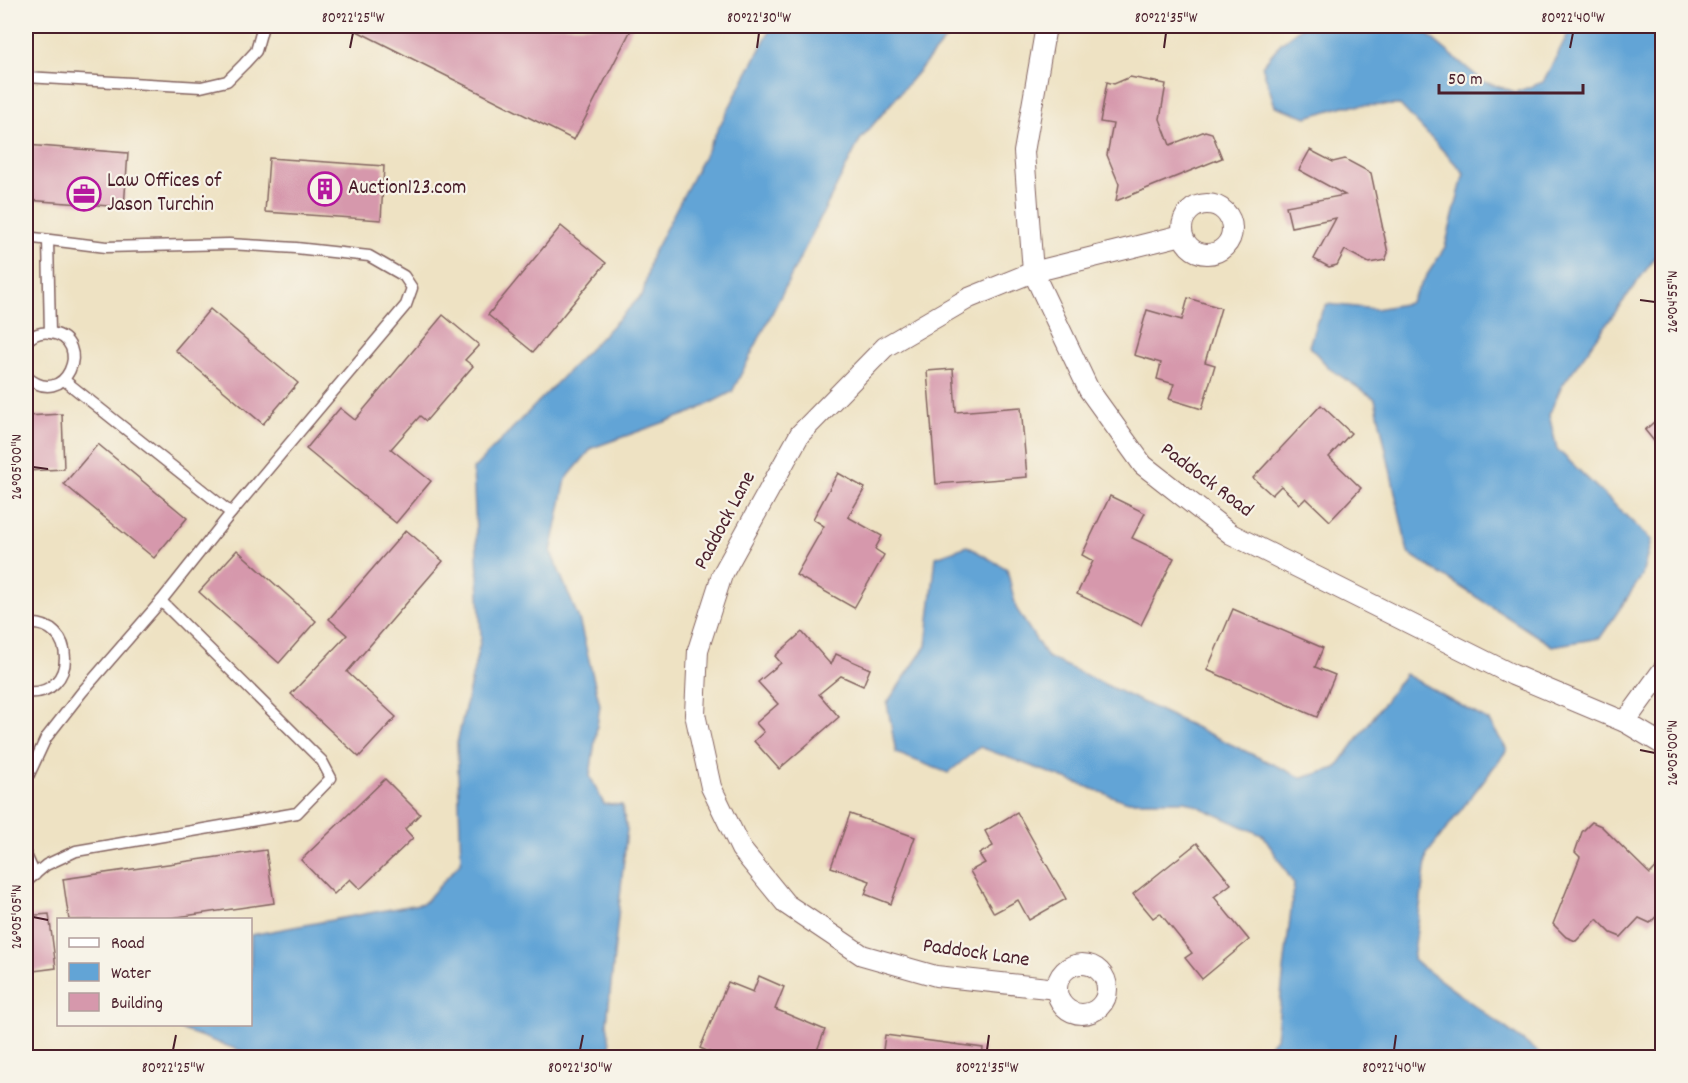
<svg xmlns="http://www.w3.org/2000/svg" width="1688" height="1083" font-family="Dekko,sans-serif">
	<style>
		.water { fill: #62a4d6; stroke: #566280; stroke-width: 1.5 }
		.building { fill: #d698ac }
		.lines { fill: none; stroke-linecap: round; stroke-linejoin: round }
		.lane-casing { stroke: #836360; stroke-width: 13 }
		.street-casing { stroke: #836360; stroke-width: 22 }
		.lane { stroke: #fff; stroke-width: 10 }
		.street { stroke: #fff; stroke-width: 20 }
		.ticks { fill: none; stroke: #4a1f2b; stroke-width: 2 }
		.labels { text-anchor: middle; dominant-baseline: central; stroke-width: 4.5; stroke-linejoin: round; paint-order: stroke }
		.poi-label { font-size: 21px; fill: #4a1f2b; stroke: #f7f3e8; text-anchor: start }
		.street-label { font-size: 21px; fill: #4a1f2b; stroke: #f7f3e8 }
		.neatline { fill: none; stroke: #4a1f2b; stroke-width: 2 }
		.ticks-label { font-size: 15px; text-anchor: middle; fill: #4a1f2b }
	</style>
	<rect width="100%" height="100%" fill="#f7f3e8"/>
	<filter id="ink" filterUnits="userSpaceOnUse"><feTurbulence type="fractalNoise" baseFrequency=".0167" numOctaves="2"/><feDisplacementMap in="SourceGraphic" scale="12" xChannelSelector="R" yChannelSelector="G"/><feConvolveMatrix kernelMatrix="1 2 1 2 8 2 1 2 1" color-interpolation-filters="sRGB"/></filter>
	<filter id="wash" filterUnits="userSpaceOnUse"><feTurbulence type="fractalNoise" baseFrequency=".008" numOctaves="4" result="noise"/><feDisplacementMap in="SourceGraphic" scale="24" xChannelSelector="R" yChannelSelector="G"/><feGaussianBlur stdDeviation="1.35" result="paint"/><feColorMatrix in="noise" values="0 0 0 0 0 0 0 0 0 0 0 0 0 0 0 0 0 1.4 0 .05"/><feComposite in="paint" operator="in"/></filter>
	<g filter="url(#wash)">
		<rect width="100%" height="100%" fill="#eee2c3"/>
		<g class="water">
			<polygon points="772,26 957,26 860,140 732,392 693,412 592,448 566,479 551,552 579,619 600,705 590,776 604,804 622,805 627,829 607,1023 612,1057 258,1057 169,1025 250,1024 251,935 424,903 461,862 457,743 481,638 473,469 643,294 651,257"/>
			<polygon points="1303,26 1417,26 1484,82 1516,92 1543,82 1572,26 1662,26 1662,248 1561,387 1549,415 1557,449 1651,540 1642,576 1600,638 1552,646 1408,553 1375,399 1330,369 1309,346 1317,321 1327,304 1376,309 1409,303 1445,247 1464,173 1400,105 1344,106 1307,117 1275,106 1262,66 1281,43"/>
			<polygon points="967,546 1007,569 1016,608 1047,657 1302,778 1336,768 1405,674 1489,721 1507,750 1427,854 1413,960 1545,1057 1257,1057 1276,1038 1294,884 1264,836 1186,801 1125,801 980,747 948,773 896,753 887,703 926,646 936,557"/>
		</g>
		<g id="blocks">
			<g class="building">
				<polygon points="347,26 633,26 574,140"/>
				<polygon points="1130,77 1166,84 1160,119 1170,145 1205,131 1212,133 1222,158 1116,201 1119,184 1107,155 1113,124 1100,122 1107,82 1114,84"/>
				<polygon points="26,145 128,153 124,207 26,200"/>
				<polygon points="1310,150 1333,162 1345,159 1371,173 1388,253 1385,260 1369,263 1345,250 1337,265 1329,267 1314,259 1336,218 1291,227 1286,206 1345,195 1299,170"/>
				<polygon points="269,158 384,166 381,220 265,212"/>
				<polygon points="561,226 606,263 533,352 488,315"/>
				<polygon points="1188,298 1221,308 1205,362 1215,365 1202,409 1169,399 1174,384 1157,379 1161,363 1134,355 1147,310 1182,320"/>
				<polygon points="210,309 298,383 263,424 175,350"/>
				<polygon points="443,315 479,345 465,360 473,366 426,421 420,416 391,449 431,481 396,523 306,449 340,408 355,420"/>
				<polygon points="953,369 956,412 1021,407 1027,477 936,484 927,371"/>
				<polygon points="1321,405 1351,433 1329,457 1361,488 1330,521 1306,498 1300,504 1281,486 1272,495 1253,478"/>
				<polygon points="62,414 64,469 26,471 26,416"/>
				<polygon points="1662,415 1662,451 1645,430"/>
				<polygon points="98,444 187,518 154,558 64,484"/>
				<polygon points="838,473 865,488 848,517 882,536 875,549 884,555 854,608 796,575 824,526 813,519"/>
				<polygon points="1110,496 1145,513 1132,538 1174,558 1141,625 1077,594 1093,561 1082,555"/>
				<polygon points="406,530 443,561 347,672 396,717 359,757 291,694 347,635 329,619"/>
				<polygon points="237,550 316,621 279,663 199,592"/>
				<polygon points="1233,609 1323,648 1315,667 1335,675 1317,717 1207,670"/>
				<polygon points="802,632 831,665 836,654 870,669 863,686 841,676 819,694 839,717 779,769 754,741 764,732 756,723 778,704 758,682 781,663 775,656"/>
				<polygon points="385,779 420,814 405,829 413,838 360,889 350,879 334,894 301,860"/>
				<polygon points="1017,812 1066,899 1029,920 1018,900 994,913 970,871 985,863 979,854 993,846 985,831"/>
				<polygon points="850,814 915,837 891,904 865,894 870,881 831,867"/>
				<polygon points="1592,822 1601,826 1650,874 1662,861 1662,910 1650,923 1639,918 1621,937 1611,933 1597,919 1576,941 1566,937 1553,924 1580,857 1575,852 1582,832"/>
				<polygon points="1197,843 1231,884 1214,897 1249,940 1202,979 1185,958 1192,953 1160,913 1153,918 1133,894"/>
				<polygon points="266,850 274,903 157,920 69,920 63,879"/>
				<polygon points="49,914 56,968 26,972 26,916"/>
				<polygon points="759,976 784,987 775,1009 825,1030 814,1058 723,1058 700,1048 728,982 753,992"/>
				<polygon points="885,1035 983,1048 982,1058 882,1058"/>
			</g>
		</g>
	</g>
	<g filter="url(#ink)">
		<use href="#blocks" fill-opacity="0" stroke="#836360" stroke-width="1.5"/>
		<g class="lines">
			<defs>
				<g id="lane">
					<polyline points="26,77 201,87 227,81 244,64 256,51 263,26"/>
					<polyline points="26,237 106,247 229,244 296,248 369,256 404,276 412,288 406,305 231,513 161,601 82,692 46,738 26,781"/>
					<polyline points="48,240 50,333"/>
					<path d="M 26,342 C 32,335 41,331 51,333 C 95,340 65,412 26,376"/>
					<polyline points="64,380 231,513"/>
					<path d="M 26,624 C 78,618 78,698 26,692"/>
					<polyline points="26,855 35,875"/>
					<polyline points="26,882 46,865 76,851 297,813 331,778 322,761 161,601"/>
				</g>
				<g id="street">
					<polyline points="1048,26 1045,32 1024,152 1033,272 1089,390 1143,465 1231,534 1513,675 1625,722 1662,744"/>
					<circle cx="1207" cy="229" r="25"/>
					<polyline points="1625,722 1662,671"/>
					<circle cx="1082" cy="989" r="25"/>
					<polyline points="1057,989 936,976 862,955 786,904 741,849 711,787 695,714 698,650 722,575 800,434 885,347 969,298 1033,272 1182,235"/>
				</g>
			</defs>
			<use href="#lane" class="lane-casing"/>
			<use href="#street" class="street-casing"/>
			<use href="#lane" class="lane"/>
			<use href="#street" class="street"/>
		</g>
	</g>
	<path class="ticks" d="M 350,48 L 353,33M 757,48 L 759,33M 1164,48 L 1166,33M 1570,48 L 1573,33M 1640,300 L 1655,302M 33,467 L 48,469M 1640,750 L 1655,753M 33,917 L 48,920M 173,1050 L 176,1035M 580,1050 L 583,1035M 987,1050 L 989,1035M 1394,1050 L 1396,1035"/>
	<defs>
		<symbol id="building-ring" viewBox="-11 -11 22 22"><circle r="9.5" fill="#f7f3e8" stroke="#b5179e" stroke-width="1.5"/><path d="M-4-6H4V6H1V3H-1V6H-4ZM-2.5-4.3h1.7v1.8h-1.7ZM.8-4.3h1.7v1.8H.8ZM-2.5-1h1.7V.8h-1.7ZM.8-1h1.7V.8H.8Z" fill="#b5179e"/></symbol>
		<symbol id="office-ring" viewBox="-11 -11 22 22"><circle r="9.5" fill="#f7f3e8" stroke="#b5179e" stroke-width="1.5"/><path d="M-6-3h4V-5.5h4V-3h4V5H-6ZM-1-4.5V-3h2v-1.5ZM-6 0V1H6V0Z" fill="#b5179e"/></symbol>
	</defs>
	<g fill-rule="evenodd">
		<use href="#building-ring" x="306" y="170" width="38" height="38"/>
		<use href="#office-ring" x="65" y="175" width="38" height="38"/>
	</g>
	<g class="labels">
		<g class="poi-label">
			<text x="107" y="182">Law Offices of<tspan x="107" dy="24">Jason Turchin</tspan></text>
			<text x="348" y="189">Auction123.com</text>
		</g>
		<g class="street-label">
			<text transform="translate(1206 481) rotate(37)">Paddock Road</text>
			<text transform="translate(726 521) rotate(-62)">Paddock Lane</text>
			<text transform="translate(976 954) rotate(8)">Paddock Lane</text>
		</g>
	</g>
	<rect width="1688" height="1083" fill="none" stroke="#f7f3e8" stroke-width="66"/>
	<rect x="57" y="918" width="195" height="108" fill="#f7f3e8" stroke="#b29e9c" stroke-width="1.5"/>
	<rect x="69" y="938" width="30" height="9" fill="#ffffff" stroke="#b29e9c" stroke-width="1.5"/>
	<text x="111" y="948" font-size="18" fill="#4a1f2b">Road</text>
	<rect x="69" y="963" width="30" height="18" fill="#62a4d6" stroke="#b29e9c" stroke-width="1.5"/>
	<text x="111" y="978" font-size="18" fill="#4a1f2b">Water</text>
	<rect x="69" y="993" width="30" height="18" fill="#d698ac" stroke="#b29e9c" stroke-width="1.5"/>
	<text x="111" y="1008" font-size="18" fill="#4a1f2b">Building</text>
	<path d="M1439 84v9h144v-9" fill="none" stroke="#4a1f2b" stroke-width="3"/>
	<text x="1448" y="84" font-size="18" fill="#4a1f2b" stroke="#f7f3e8" stroke-width="4.5" paint-order="stroke">50 m</text>
	<rect x="33" y="33" width="1622" height="1017" class="neatline"/>
	<g class="ticks-label">
		<text x="353" y="22">80°22'25"W</text>
		<text x="759" y="22">80°22'30"W</text>
		<text x="1166" y="22">80°22'35"W</text>
		<text x="1573" y="22">80°22'40"W</text>
		<text transform="translate(1672 302) rotate(-90)" y="5">26°04'55"N</text>
		<text transform="translate(16 467) rotate(-90)" y="5">26°05'00"N</text>
		<text transform="translate(1672 753) rotate(-90)" y="5">26°05'00"N</text>
		<text transform="translate(16 917) rotate(-90)" y="5">26°05'05"N</text>
		<text x="173" y="1072">80°22'25"W</text>
		<text x="580" y="1072">80°22'30"W</text>
		<text x="987" y="1072">80°22'35"W</text>
		<text x="1394" y="1072">80°22'40"W</text>
	</g>
</svg>
